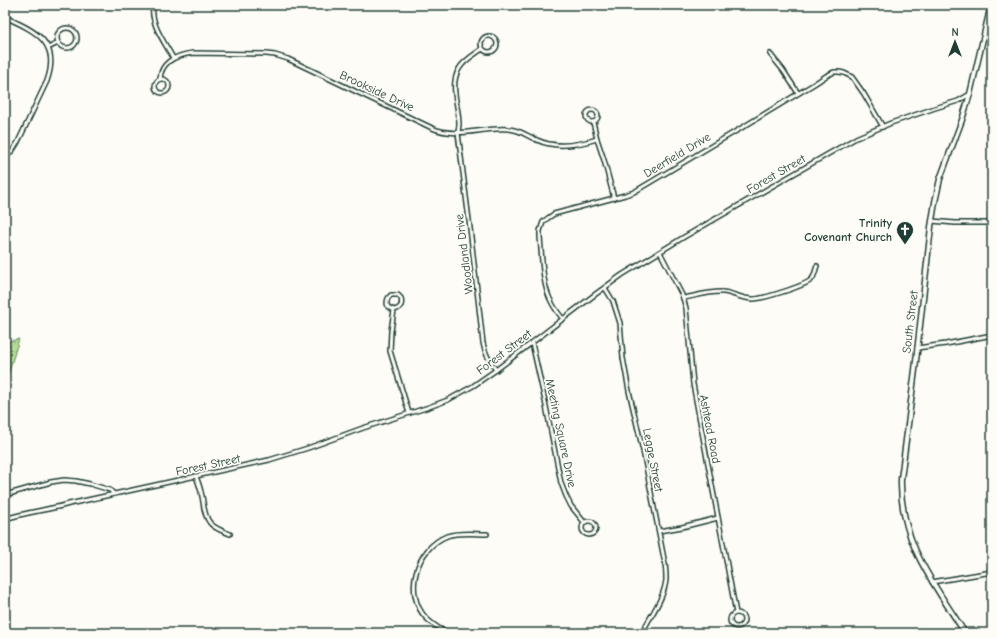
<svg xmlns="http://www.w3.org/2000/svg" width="997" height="638" font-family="'Comic Neue',sans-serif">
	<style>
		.green { fill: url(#green-dots); stroke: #6a8c65 }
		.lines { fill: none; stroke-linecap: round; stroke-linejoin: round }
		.minor-casing { stroke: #1f3d34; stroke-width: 6 }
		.tertiary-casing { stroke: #1f3d34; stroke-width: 7 }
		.minor { stroke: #fdfcf7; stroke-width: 3 }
		.tertiary { stroke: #fdfcf7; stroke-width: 4 }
		.labels { text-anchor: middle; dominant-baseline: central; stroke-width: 3.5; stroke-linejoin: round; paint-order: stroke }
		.street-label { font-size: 12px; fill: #1f3d34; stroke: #fdfcf7 }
		.poi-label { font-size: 12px; font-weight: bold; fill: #1f3d34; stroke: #fdfcf7; text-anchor: end }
	</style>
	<defs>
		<pattern id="green-dots" width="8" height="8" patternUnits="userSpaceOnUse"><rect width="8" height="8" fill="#b6db96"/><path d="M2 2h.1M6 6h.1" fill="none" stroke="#9cbd82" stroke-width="1.8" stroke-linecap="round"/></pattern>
	</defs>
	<rect width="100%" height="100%" fill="#fdfcf7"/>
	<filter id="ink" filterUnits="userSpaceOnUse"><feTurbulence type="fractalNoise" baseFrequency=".025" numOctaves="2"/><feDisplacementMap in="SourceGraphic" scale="8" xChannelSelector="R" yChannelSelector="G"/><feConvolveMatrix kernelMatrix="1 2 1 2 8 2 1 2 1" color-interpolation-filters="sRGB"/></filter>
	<g filter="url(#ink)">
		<polygon class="green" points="19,339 5,385 5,342"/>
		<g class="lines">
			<defs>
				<g id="minor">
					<path d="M 153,5 C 150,24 164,41 173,58"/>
					<path d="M 5,17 C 35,31 61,42 47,81 L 18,142 L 13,150 L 5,158"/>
					<circle cx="67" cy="38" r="10"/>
					<circle cx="489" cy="44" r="8"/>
					<polyline points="48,48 58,43"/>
					<path d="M 482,49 C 474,55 464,60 459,69 C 449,86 459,106 459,124 C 459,127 458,130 458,133 L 470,228 L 483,343 C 485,354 489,361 496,370"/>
					<polyline points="770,54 783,70 798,93"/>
					<circle cx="162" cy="86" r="7"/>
					<path d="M 160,79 C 161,61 177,55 193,53 L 266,54 L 275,55 L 288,59 L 432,128 C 457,139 483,127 508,129 C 519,129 527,136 537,140 C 556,149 578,145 597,139"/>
					<circle cx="592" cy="116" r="6"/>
					<polyline points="593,122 597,139 604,160 614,198"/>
					<polyline points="932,221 955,223 992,223"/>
					<polyline points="660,252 682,295 686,308 693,384 736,613"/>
					<path d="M 605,288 L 613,301 L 620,323 L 623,358 L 629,391 L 643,451 L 665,564 C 666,570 666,575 666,580 C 664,599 650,616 642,633"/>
					<path d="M 683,298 C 696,296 710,291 723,292 C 733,293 742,299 753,299 C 763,299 804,286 811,280 C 815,277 815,270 817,266"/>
					<path d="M 394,310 L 388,307 C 386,303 387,298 391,295 L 398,295 L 401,298 C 403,305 400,309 394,310 L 391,331 L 390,351 L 409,413"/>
					<path d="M 563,319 C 559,314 555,309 552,303 C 542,286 542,257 540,237 L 540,231 L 543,222 L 548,218 L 554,214 L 625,195 L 634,192 L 743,127 L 814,84 L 826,76 L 834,72 L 839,72 L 844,73 L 852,77 L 864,94 L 883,127"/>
					<polyline points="532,343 545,401 561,483 566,496 571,506 584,522"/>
					<polyline points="917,348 946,344 992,335"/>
					<path d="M 196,476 C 198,482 200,487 201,492 C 204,502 203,515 210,523 C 215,529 223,531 230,534"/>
					<polyline points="5,495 51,482 64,480 76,481 90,484 110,490 114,494"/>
					<path d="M 5,519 C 26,512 48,510 69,504 L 269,460 L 308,448 L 363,428 L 429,407 L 448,400 L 473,386 L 496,370 L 593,296 L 622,275 L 684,237 L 856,138 L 891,123 L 935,108 L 958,101 L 970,94"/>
					<circle cx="589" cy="528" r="7"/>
					<polyline points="659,531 682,527 718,518"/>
					<polyline points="932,582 992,572"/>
					<circle cx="737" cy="620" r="7"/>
					<path d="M 446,633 C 439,628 432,624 426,618 C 403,593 416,548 447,536 C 459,532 474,534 487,534"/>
				</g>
				<path id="tertiary" d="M 965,633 C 934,584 899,541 901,479 L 915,370 L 931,227 L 935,202 L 940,179 L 962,120 L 970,94 L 991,5"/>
			</defs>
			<use href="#minor" class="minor-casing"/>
			<use href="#tertiary" class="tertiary-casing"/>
			<use href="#minor" class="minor"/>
			<use href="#tertiary" class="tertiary"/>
		</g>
	</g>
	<defs>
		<symbol id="church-pin" viewBox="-11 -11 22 30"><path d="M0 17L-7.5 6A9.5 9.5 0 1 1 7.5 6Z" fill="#1f3d34" stroke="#fdfcf7"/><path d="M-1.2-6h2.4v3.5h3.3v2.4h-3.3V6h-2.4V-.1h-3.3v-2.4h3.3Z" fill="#fff"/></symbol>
	</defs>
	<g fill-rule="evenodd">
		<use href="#church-pin" x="895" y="220" width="20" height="27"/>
	</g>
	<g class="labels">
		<g class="street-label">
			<text transform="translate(377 91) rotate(25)">Brookside Drive</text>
			<text transform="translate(677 155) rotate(-31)">Deerfield Drive</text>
			<text transform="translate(776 174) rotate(-30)">Forest Street</text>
			<text transform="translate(464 254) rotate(-97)">Woodland Drive</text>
			<text transform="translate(910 322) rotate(-83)">South Street</text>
			<text transform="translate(504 352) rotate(-37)">Forest Street</text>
			<text transform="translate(710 429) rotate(79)">Ashtead Road</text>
			<text transform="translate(561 433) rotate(78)">Meeting Square Drive</text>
			<text transform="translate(653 460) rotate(79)">Legge Street</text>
			<text transform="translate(208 465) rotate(-12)">Forest Street</text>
		</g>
		<g class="poi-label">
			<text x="892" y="223">Trinity<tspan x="892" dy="14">Covenant Church</tspan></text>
		</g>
	</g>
	<rect width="997" height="638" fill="none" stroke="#fdfcf7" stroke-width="20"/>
	<rect x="10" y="10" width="977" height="618" fill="none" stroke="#1f3d34" stroke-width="1.5" filter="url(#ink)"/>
	<g transform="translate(955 42)" stroke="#fdfcf7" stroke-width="3" paint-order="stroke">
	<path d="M0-3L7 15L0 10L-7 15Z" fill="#1f3d34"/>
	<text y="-6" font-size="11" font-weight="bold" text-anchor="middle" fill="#1f3d34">N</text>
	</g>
</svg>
